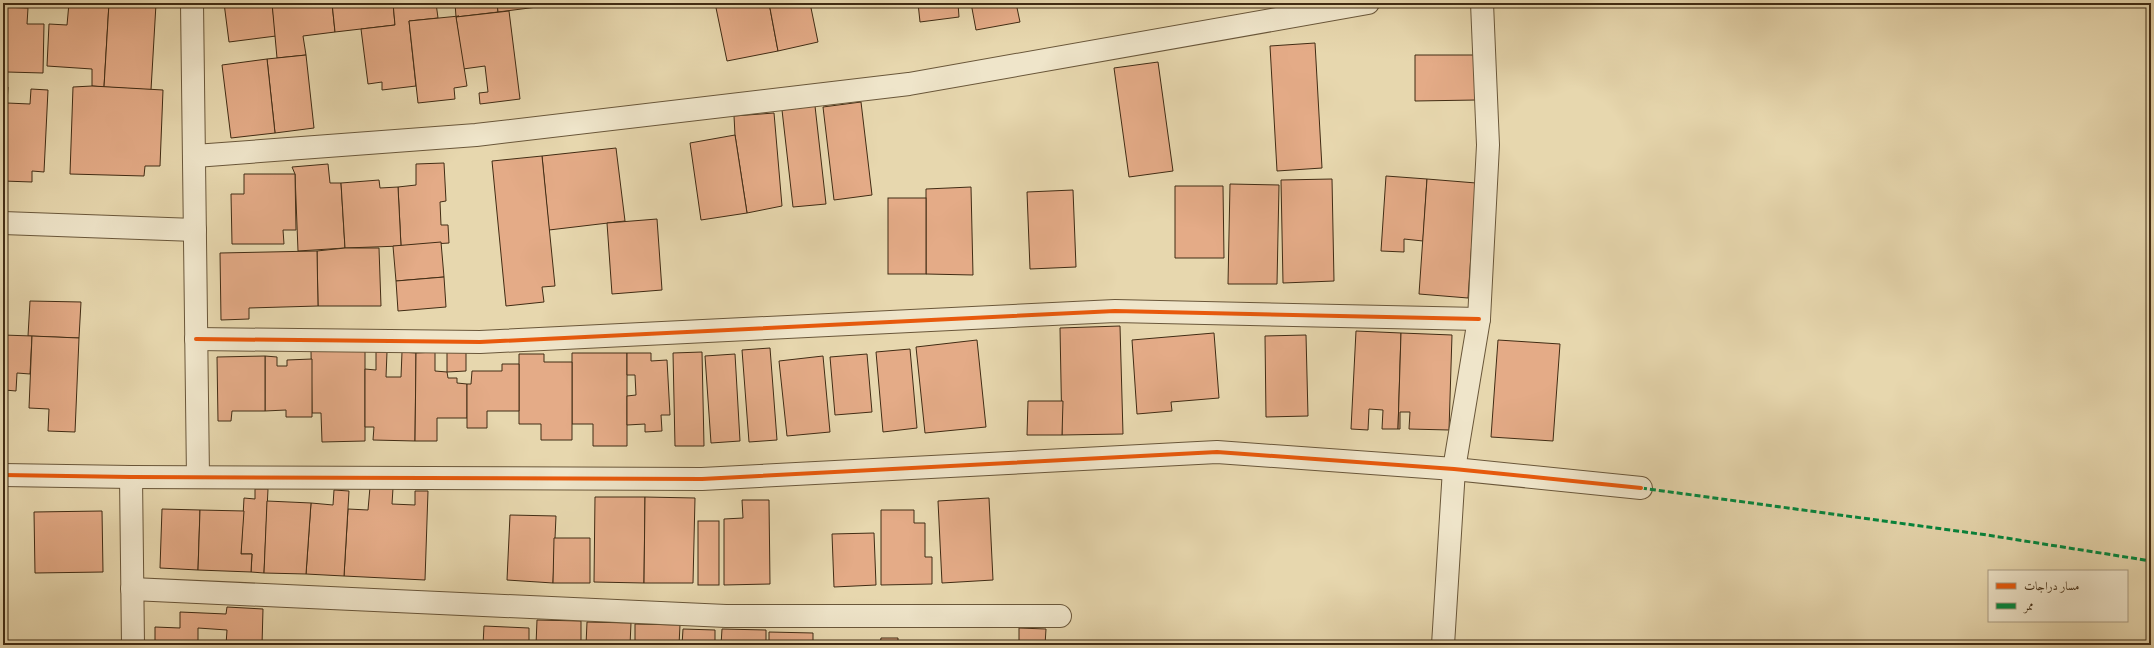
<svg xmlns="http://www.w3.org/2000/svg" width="2154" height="648" font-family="'IM FELL Double Pica',Amiri,serif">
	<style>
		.building { fill: #e4ab87; stroke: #412c14 }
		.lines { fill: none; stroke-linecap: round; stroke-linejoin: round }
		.minor-casing { stroke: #6a573a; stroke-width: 24 }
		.minor { stroke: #efe5ca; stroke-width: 22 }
		.quiet { stroke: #00873e; stroke-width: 3; stroke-dasharray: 6 3; stroke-linecap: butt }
		.cycleway-casing { stroke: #efe5ca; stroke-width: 6 }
		.cycleway { stroke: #e8590c; stroke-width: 4 }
	</style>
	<rect width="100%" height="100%" fill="#e7d7ae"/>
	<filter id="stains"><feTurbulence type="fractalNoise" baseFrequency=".005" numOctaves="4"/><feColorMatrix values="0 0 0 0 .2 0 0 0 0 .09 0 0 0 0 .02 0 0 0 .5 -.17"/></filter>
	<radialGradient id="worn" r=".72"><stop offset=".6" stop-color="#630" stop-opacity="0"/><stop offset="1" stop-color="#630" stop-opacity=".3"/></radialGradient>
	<g class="building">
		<polygon points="69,3 109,3 104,87 92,86 92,69 47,66 49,24 67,25"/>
		<polygon points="109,3 156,4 151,90 104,87"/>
		<polygon points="224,3 272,3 276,36 229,42"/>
		<polygon points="272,3 332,3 335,32 303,36 306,55 277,58"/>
		<polygon points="332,3 393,3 395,25 335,32"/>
		<polygon points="393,3 436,3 438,18 409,21 416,86 382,90 382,82 368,84 361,29 395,25"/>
		<polygon points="455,3 497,3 498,12 456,17"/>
		<polygon points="497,3 553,3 553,5 498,12"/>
		<polygon points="715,3 769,3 778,51 727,61"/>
		<polygon points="769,3 810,3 818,42 778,51"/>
		<polygon points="918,3 958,3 959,17 920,22"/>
		<polygon points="971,3 1016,3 1020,22 976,30"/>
		<polygon points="3,7 28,8 27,24 44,24 43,73 7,72 7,84 3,84"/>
		<polygon points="509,11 520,99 480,104 479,93 488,92 485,66 463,69 456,17"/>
		<polygon points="459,16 456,17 467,86 454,88 455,99 418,103 409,21"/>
		<polygon points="1315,43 1322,168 1277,171 1270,46"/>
		<polygon points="306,55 314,128 275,133 267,59"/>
		<polygon points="1415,55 1475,55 1476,100 1415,101"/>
		<polygon points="267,59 275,133 231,138 222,65"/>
		<polygon points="1158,62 1173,171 1129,177 1114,68"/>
		<polygon points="92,86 163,90 160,166 145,166 144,176 70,174 73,87"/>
		<polygon points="3,87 8,87 7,103 30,104 31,89 48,90 44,172 32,171 32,182 3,181"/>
		<polygon points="861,102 872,195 834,200 823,107"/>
		<polygon points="815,106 826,204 793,207 782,110"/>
		<polygon points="774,113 782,206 747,213 735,135 734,116"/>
		<polygon points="735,135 747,213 701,220 690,143"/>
		<polygon points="616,148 625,221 549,230 542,156"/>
		<polygon points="542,156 555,286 542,287 544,302 506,306 492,161"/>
		<polygon points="444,163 446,201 440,202 441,225 448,225 449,243 401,246 398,187 416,185 416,164"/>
		<polygon points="328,164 330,183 341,183 345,248 298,251 295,174 292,167"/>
		<polygon points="244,174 295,174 296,230 283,230 284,244 232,244 231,194 244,194"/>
		<polygon points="1386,176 1427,179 1423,241 1404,239 1404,252 1381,251"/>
		<polygon points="1332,179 1334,281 1283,283 1281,180"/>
		<polygon points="1427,179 1476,183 1468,298 1419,294"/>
		<polygon points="379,180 380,188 398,187 401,246 345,248 341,183"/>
		<polygon points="1230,184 1279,185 1277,284 1228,284"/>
		<polygon points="1175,186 1223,186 1224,258 1175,258"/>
		<polygon points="971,187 973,275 926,274 926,189"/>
		<polygon points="1073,190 1076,267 1030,269 1027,192"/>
		<rect x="888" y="198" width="38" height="76"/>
		<polygon points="657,219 662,290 612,294 607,223"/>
		<polygon points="441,242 444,277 396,281 393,246"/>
		<polygon points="345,248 379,248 381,306 318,306 317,251"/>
		<polygon points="317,251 318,306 249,308 249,319 221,320 220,253"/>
		<polygon points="444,277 446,307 398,311 396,281"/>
		<polygon points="30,301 81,302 79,338 28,336"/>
		<polygon points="1120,326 1123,434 1062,435 1060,328"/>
		<polygon points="1356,331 1401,333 1398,429 1382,429 1383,410 1369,409 1368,430 1351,429"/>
		<polygon points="1214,333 1219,398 1171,402 1172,411 1137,414 1132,340"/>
		<polygon points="1401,333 1452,335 1449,430 1409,429 1410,412 1400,412 1400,429 1398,429"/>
		<polygon points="3,335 32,336 30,374 17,373 16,391 5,390 5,399 3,399"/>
		<polygon points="1306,335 1308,416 1266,417 1265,336"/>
		<polygon points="32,336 79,338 75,432 48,431 49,409 29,408"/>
		<polygon points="977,340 986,427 925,433 916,347"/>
		<polygon points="1498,340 1560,344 1553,441 1491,437"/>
		<polygon points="770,348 777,440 749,442 742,350"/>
		<polygon points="910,349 917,428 883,432 876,352"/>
		<polygon points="365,350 365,441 322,442 321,413 312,413 311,351"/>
		<polygon points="447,351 466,351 466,371 447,372"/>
		<polygon points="376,352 387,352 386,377 401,377 402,352 416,353 415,441 373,440 374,427 365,427 365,369 376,370"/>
		<polygon points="435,352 435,371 447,372 448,378 457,378 457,383 467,384 467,418 437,418 437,441 415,441 416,353"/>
		<polygon points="702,352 704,446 675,446 673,353"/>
		<polygon points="572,353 627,353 627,446 593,446 593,424 572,424"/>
		<polygon points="627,353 651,353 651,361 667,360 670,415 661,415 662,431 645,432 645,424 627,425 627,396 636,395 635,375 627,375"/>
		<polygon points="519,354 544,354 544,362 572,362 572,440 541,440 541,424 519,424"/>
		<polygon points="735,354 740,441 711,443 705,356"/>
		<polygon points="867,354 872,412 835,415 830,357"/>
		<polygon points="265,356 277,357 277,366 287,366 287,360 312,359 312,417 286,417 286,410 265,411"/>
		<polygon points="265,356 265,411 232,411 231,421 218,421 217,357"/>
		<polygon points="823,356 830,432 787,436 779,361"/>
		<polygon points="502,364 519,364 519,411 487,411 487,428 467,428 467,384 471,384 472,371 502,371"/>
		<polygon points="1028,401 1063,401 1062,435 1027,435"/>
		<polygon points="370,487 393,488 392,504 415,505 415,491 428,491 425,580 344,576 348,509 368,510"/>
		<polygon points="255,489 268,489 264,573 251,572 252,554 241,554 244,498 255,499"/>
		<polygon points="334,490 349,491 344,576 306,574 311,503 333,505"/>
		<polygon points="595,497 645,497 644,583 594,582"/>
		<polygon points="645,497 695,498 693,583 644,583"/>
		<polygon points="989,498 993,580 942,583 938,501"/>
		<polygon points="742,500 769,500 770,584 724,585 724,519 743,518"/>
		<polygon points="267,501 311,503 306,574 264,573"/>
		<polygon points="162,509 200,510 198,570 160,568"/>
		<polygon points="200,510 244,511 241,554 252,554 251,572 198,570"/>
		<polygon points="881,510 914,510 914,523 925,523 925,557 932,557 932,584 881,585"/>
		<polygon points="102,511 103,572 35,573 34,512"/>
		<polygon points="510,515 556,516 553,583 507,580"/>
		<rect x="698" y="521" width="21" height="64"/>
		<polygon points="874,533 876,585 834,587 832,534"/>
		<polygon points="554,538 590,538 590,583 553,583"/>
		<polygon points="227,607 263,609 262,645 226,645 227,630 198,628 198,645 155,644 155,627 180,628 180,612 226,614"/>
		<polygon points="537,620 581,621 581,645 536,645"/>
		<polygon points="587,622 631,623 630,645 586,645"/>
		<polygon points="635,624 680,625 679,645 635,645"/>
		<polygon points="484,626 529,628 529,645 483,645"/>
		<polygon points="1019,628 1046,629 1045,645 1019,645"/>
		<polygon points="683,629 715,630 715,645 682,645"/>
		<polygon points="722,629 766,630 766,645 721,645"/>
		<polygon points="769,632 813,633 813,645 769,645"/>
		<polygon points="881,638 898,638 898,645 880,645"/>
	</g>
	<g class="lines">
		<defs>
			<g id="minor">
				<polyline points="192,3 198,477"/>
				<polyline points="195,156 476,135 909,84 1368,3"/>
				<polyline points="3,223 195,230"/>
				<polyline points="196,339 480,342 1115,311 1479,319"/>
				<polyline points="3,475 131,477 702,479 1217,452 1454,469 1641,488"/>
				<polyline points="131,477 133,645"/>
				<polyline points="132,589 726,616 1060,616"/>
				<polyline points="1443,645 1454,469 1479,319 1488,145 1482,3"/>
			</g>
		</defs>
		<use href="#minor" class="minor-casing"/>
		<use href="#minor" class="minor"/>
		<polyline class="quiet" points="1641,488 1987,535 2151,561"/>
		<defs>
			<g id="cycleway">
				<polyline points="196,339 480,342 1115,311 1479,319"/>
				<polyline points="3,475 131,477 702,479 1217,452 1454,469 1641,488"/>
			</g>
		</defs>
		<use href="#cycleway" class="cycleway-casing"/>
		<use href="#cycleway" class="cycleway"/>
	</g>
	<rect width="2154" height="648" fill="none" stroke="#e7d7ae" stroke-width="16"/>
	<rect x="4" y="4" width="2146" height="640" fill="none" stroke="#412c14" stroke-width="2"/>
	<rect x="8" y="8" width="2138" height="632" fill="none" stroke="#412c14"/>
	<rect x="1988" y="570" width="140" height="52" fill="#efe5ca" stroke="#a99b81"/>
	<rect x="1996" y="583" width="20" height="6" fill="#e8590c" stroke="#a99b81"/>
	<text x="2024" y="590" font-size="12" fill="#412c14">مسار دراجات</text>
	<rect x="1996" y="603" width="20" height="6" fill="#00873e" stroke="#a99b81"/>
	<text x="2024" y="610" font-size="12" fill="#412c14">ممر</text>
	<rect width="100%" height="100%" filter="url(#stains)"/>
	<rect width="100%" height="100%" fill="url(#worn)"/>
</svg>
